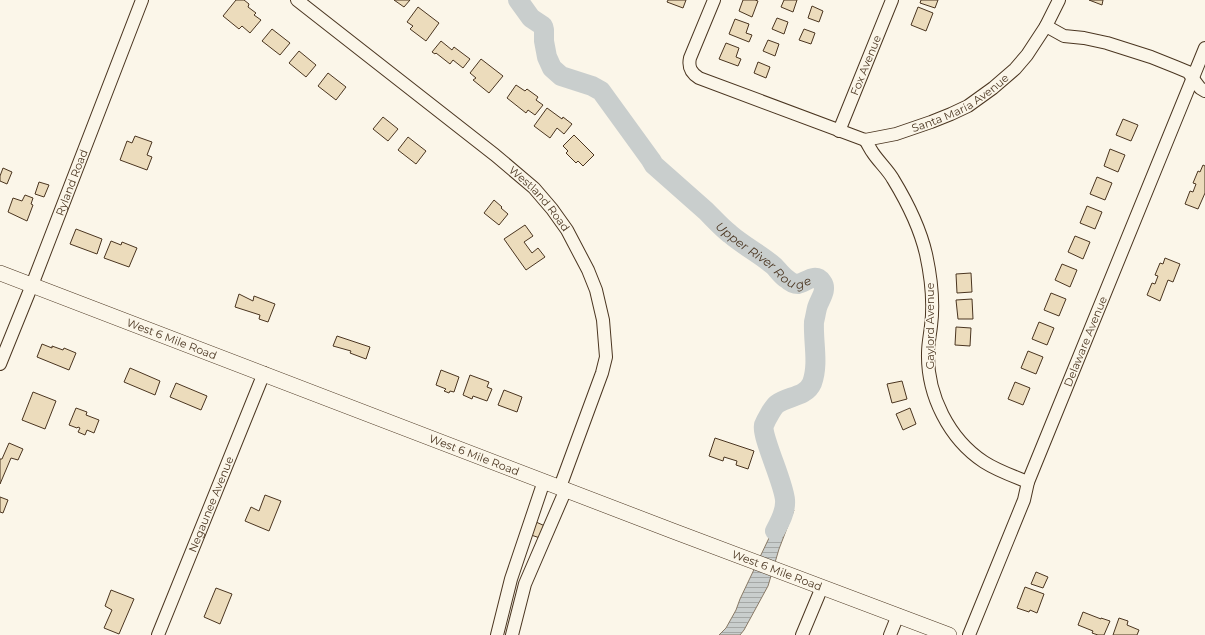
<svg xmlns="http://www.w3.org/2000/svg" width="1205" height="635" font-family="Montserrat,sans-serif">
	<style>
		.water { fill: url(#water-rules); stroke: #887966 }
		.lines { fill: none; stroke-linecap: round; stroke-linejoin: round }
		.river { stroke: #c9cecd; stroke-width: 20 }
		.building { fill: #ecdcbc; stroke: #4a3520 }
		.minor-casing { stroke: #4a3520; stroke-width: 14 }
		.major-casing { stroke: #4a3520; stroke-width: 16 }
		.minor { stroke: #fbf6e9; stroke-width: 12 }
		.major { stroke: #fbf6e9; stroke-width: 15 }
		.labels { text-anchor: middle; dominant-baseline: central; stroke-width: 3; stroke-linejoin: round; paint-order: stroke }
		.street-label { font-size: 11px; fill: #4a3520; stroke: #fbf6e9 }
		.water-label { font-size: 12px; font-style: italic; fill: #4a3520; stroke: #fbf6e9 }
	</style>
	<defs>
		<pattern id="water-rules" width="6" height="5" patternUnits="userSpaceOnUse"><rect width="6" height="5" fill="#c9cecd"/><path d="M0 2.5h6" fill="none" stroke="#a5a8a6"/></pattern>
	</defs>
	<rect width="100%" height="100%" fill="#fbf6e9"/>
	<polygon class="water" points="780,506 794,510 779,549 768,586 744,630 740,635 719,635 726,628 736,610 740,599 769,538"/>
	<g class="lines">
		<path class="river" id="s1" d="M 518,0 L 531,18 L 543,26 L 544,30 L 544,41 L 547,57 L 552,68 L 561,76 L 592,86 L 601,91 L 651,160 L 654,165 C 671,180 689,196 706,211 C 714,219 721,227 730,234 C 744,246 760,254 774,266 C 778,270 782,276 787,279 C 790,282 794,284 798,284 C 805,283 815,272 822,282 C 828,290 819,300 817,308 C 816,312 815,318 814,322 C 813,342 819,364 812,383 C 806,397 788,396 777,404 C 773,407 766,420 764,425 C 761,436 784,483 785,500 C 786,511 780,522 775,531"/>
	</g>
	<g class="building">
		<polygon points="236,0 244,0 249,4 248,7 256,13 254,15 261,20 250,33 242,26 239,29 223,16"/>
		<polygon points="394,0 410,0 404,7"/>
		<polygon points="668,0 686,0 683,8 667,2"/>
		<polygon points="743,0 755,0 758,1 752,17 739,11"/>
		<polygon points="784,0 797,0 793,12 781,7"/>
		<polygon points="921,0 938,0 935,8 920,3"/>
		<polygon points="1089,0 1103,0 1102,5"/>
		<polygon points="812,6 823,11 819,22 808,18"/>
		<polygon points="418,7 439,23 426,41 410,29 413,26 407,22"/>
		<polygon points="918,7 933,13 926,31 911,25"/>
		<polygon points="777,18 788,22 784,34 772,29"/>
		<polygon points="735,19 749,24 746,33 752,35 749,42 729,34"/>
		<polygon points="272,29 290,43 280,55 262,41"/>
		<polygon points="804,29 815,33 811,44 799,40"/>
		<polygon points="768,40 779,44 775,56 763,51"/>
		<polygon points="441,41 452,50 454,47 470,59 463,68 453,60 450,64 436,53 435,54 432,52"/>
		<polygon points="726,43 739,48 736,57 741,59 738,66 719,59"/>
		<polygon points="299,51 316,65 306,77 289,63"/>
		<polygon points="481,59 503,76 489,93 473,80 476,78 470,73"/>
		<polygon points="758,62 770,67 766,78 754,73"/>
		<polygon points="328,73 346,87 336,100 318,86"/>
		<polygon points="516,85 525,91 527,89 538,97 536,100 543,105 535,115 528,110 526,113 507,98"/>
		<polygon points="547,108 562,119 563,117 572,124 564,134 557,128 550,138 534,126"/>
		<polygon points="383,117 398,129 388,141 373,129"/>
		<polygon points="1123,119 1138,125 1131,141 1116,135"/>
		<polygon points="574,135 594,155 583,166 578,161 576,163 566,153 568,151 563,146"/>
		<polygon points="135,136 152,142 147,155 152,157 147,170 120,160 127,141 132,143"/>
		<polygon points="408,137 426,151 416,164 398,150"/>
		<polygon points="1110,149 1125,155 1118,172 1104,166"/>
		<polygon points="1203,165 1205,166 1205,193 1198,209 1185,204 1190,191 1193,192 1196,184 1193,183 1198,171 1200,172"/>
		<polygon points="3,168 12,172 7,184 0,181 0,176"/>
		<polygon points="1097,177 1112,183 1105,200 1090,194"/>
		<polygon points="39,182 49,185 44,197 35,194"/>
		<polygon points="25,195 33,198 31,204 33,205 27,221 8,212 13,198 22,201"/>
		<polygon points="494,200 502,207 501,208 508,214 499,225 484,213"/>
		<polygon points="1087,206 1102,212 1095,229 1080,223"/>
		<polygon points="525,225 533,236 524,242 532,253 538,248 545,257 526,270 504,239"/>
		<polygon points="76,229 102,239 97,254 70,244"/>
		<polygon points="1075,236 1090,242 1083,259 1068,252"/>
		<polygon points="111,241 121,245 122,242 137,248 129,267 104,258"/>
		<polygon points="1165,258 1180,264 1173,282 1168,280 1160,301 1147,295 1152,283 1155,284 1158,276 1155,275 1160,263 1163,264"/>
		<polygon points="1062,264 1077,270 1070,287 1055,280"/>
		<polygon points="971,273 972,292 957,293 956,274"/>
		<polygon points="1051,293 1066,299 1059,316 1044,310"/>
		<polygon points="239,294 253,301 254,296 275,304 268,322 259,319 260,315 235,307"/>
		<polygon points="972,299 973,319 958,319 956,300"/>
		<polygon points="1039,322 1054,328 1047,345 1032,339"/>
		<polygon points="956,327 971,328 970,346 955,345"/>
		<polygon points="337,336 370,347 366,359 350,353 351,351 333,346"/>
		<polygon points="42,344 52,348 52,346 63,350 64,348 76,353 69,370 37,357"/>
		<polygon points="1028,351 1043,357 1036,374 1021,368"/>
		<polygon points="130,368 160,381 155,395 124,382"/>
		<polygon points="441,370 459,377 454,392 450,391 449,393 444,391 446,389 436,385"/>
		<polygon points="470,375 489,382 487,387 492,389 487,401 473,396 472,399 463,395"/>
		<polygon points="902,381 907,399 892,403 887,384"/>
		<polygon points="1015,382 1030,388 1023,405 1008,399"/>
		<polygon points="176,383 207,396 201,410 170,397"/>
		<polygon points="504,390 522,397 517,412 498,405"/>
		<polygon points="33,392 56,401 45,429 22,420"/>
		<polygon points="76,408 87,412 86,415 99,420 94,433 87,430 85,435 78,432 80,428 78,427 77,428 69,425"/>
		<polygon points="910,408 916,424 903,430 896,414"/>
		<polygon points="715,438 754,451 748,469 736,465 737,461 724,457 723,461 709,456"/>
		<polygon points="9,443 23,449 18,460 11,458 0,484 0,459 2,459"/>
		<polygon points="265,495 281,501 269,531 245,521 251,507 259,511"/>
		<polygon points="0,497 8,500 3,513 0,512"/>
		<polygon points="536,522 545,526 540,538 531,535"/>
		<polygon points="1036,572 1048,577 1043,588 1031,584"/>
		<polygon points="1025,587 1044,594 1037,613 1030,610 1029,612 1017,608"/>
		<polygon points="216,588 232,594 220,624 204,617"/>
		<polygon points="111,590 134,599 119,634 104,628 112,610 105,606"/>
		<polygon points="1083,612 1101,619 1101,618 1110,621 1104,635 1098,635 1092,633 1093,631 1078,625"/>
		<polygon points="1119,618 1128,621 1127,625 1139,630 1137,635 1113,635"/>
	</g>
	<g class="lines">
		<defs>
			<g id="minor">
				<path id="s2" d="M 297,0 L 495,155 L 534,188 L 552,209 L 567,230 L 588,270 L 596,290 L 603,320 L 606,357 L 602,373 L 560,487"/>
				<path id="s3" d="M 714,0 L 690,58 C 688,67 691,73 699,78 L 865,140 L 896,134 L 931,122 L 951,114 L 968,106 L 993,88 L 1015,69 L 1027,55 L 1046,26 L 1059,0"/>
				<polyline points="1046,26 1064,36 1084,38 1107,43 1151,57 1176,67 1188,72 1200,88 1205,91"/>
				<path id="s4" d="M 839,131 L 892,0"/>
				<path d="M 865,140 C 868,144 870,149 873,153 C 879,162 888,170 893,179 C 907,202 920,228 926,254 C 931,277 934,303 931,326 C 930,335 928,344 928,353 C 927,395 949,439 984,462 C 998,471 1013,476 1028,482"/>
				<path id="s5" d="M 0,364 L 32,285 L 142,0"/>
				<path id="s6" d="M 158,635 L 264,373"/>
				<polyline points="497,635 511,579 544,481"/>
				<polyline points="512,635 525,584 566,489"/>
				<polyline points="802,635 822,587"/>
				<polyline points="890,635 898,615"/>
				<path id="s7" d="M 969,635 L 1024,500 L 1028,482 L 1205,48"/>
			</g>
			<g id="major">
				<path id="s8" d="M 0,273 L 673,531 L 949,635"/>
			</g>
		</defs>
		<use href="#minor" class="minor-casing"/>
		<use href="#major" class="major-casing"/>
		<use href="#minor" class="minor"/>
		<use href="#major" class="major"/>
	</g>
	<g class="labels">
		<g class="street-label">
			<text stroke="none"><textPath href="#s4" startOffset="71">Fox Avenue</textPath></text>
			<text stroke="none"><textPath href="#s3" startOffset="367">Santa Maria Avenue</textPath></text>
			<text stroke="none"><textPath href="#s5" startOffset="195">Ryland Road</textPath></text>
			<text stroke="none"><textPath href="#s2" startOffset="314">Westland Road</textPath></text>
			<text transform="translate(930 326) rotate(-90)">Gaylord Avenue</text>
			<text stroke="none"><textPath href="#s8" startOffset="184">West 6 Mile Road</textPath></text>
			<text stroke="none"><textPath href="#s7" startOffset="316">Delaware Avenue</textPath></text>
			<text stroke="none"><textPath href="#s8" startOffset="508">West 6 Mile Road</textPath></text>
			<text stroke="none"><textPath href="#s6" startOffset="141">Negaunee Avenue</textPath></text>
			<text stroke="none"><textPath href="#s8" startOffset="832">West 6 Mile Road</textPath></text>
		</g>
		<g class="water-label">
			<text stroke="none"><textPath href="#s1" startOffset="370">Upper River Rouge</textPath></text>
		</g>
	</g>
</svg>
